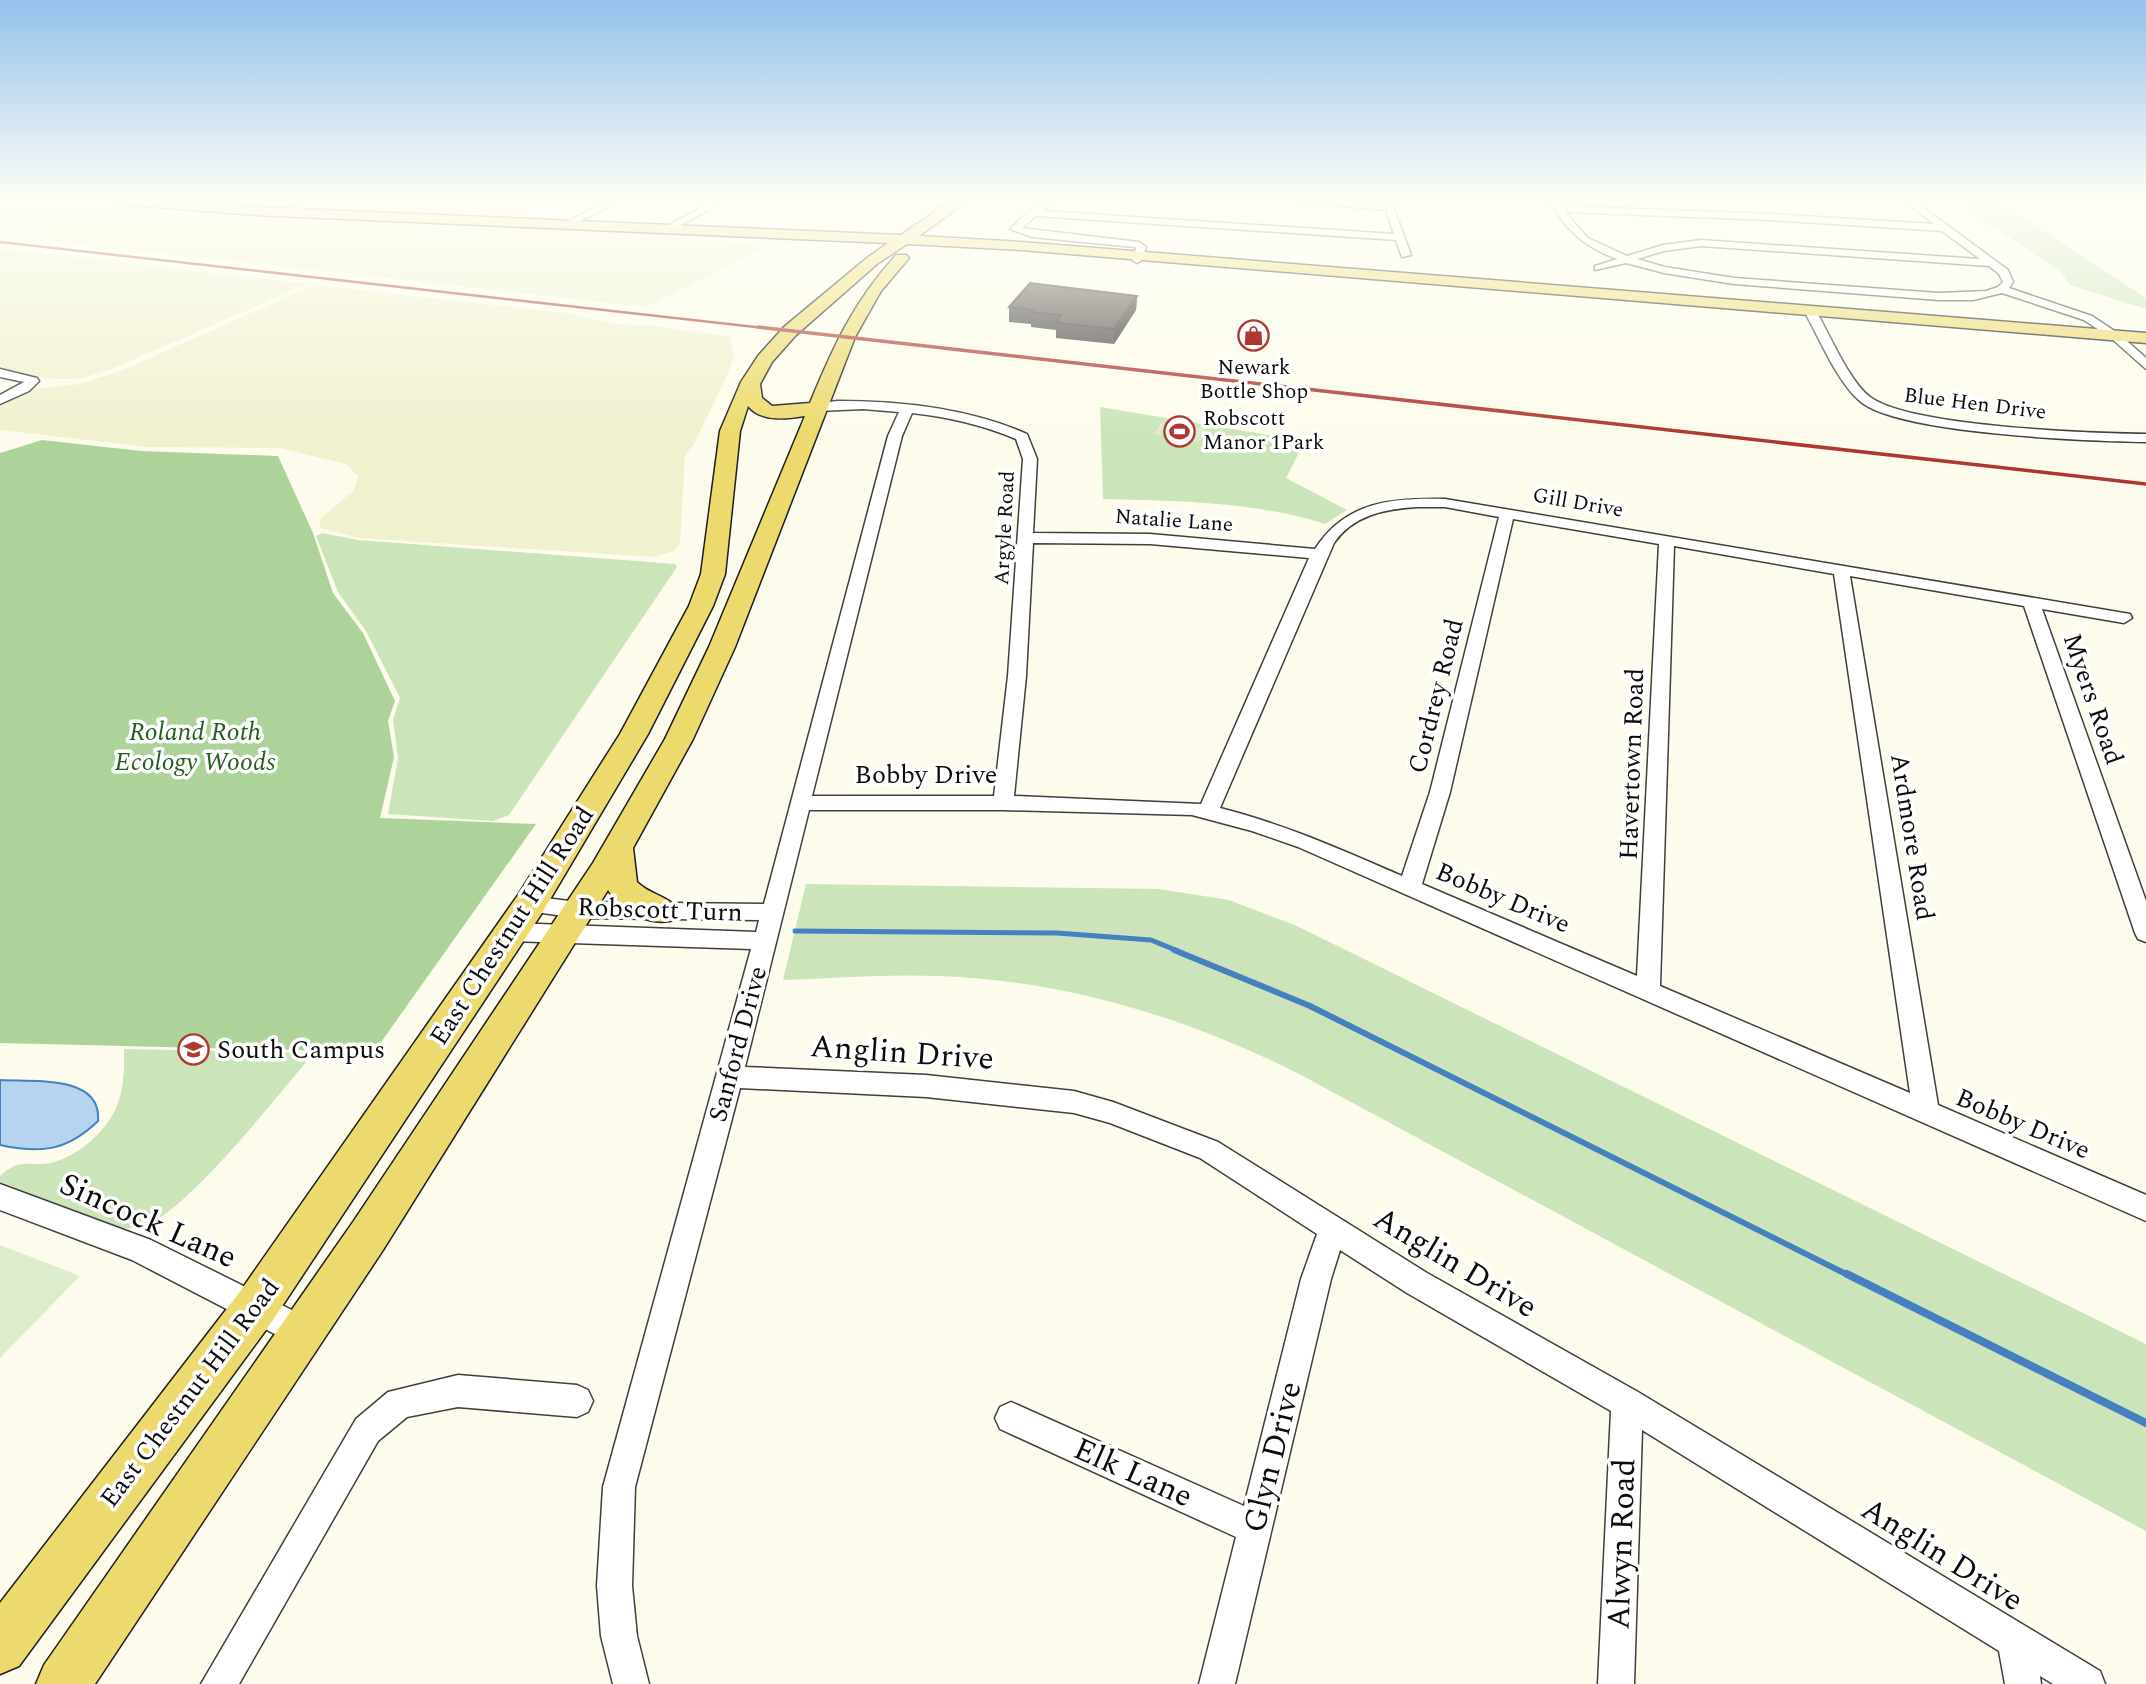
<svg xmlns="http://www.w3.org/2000/svg" width="2146" height="1684" font-family="Spectral,serif">
	<style>
		.farmland { fill: #f0f1cf }
		.green { fill: #cbe4b9 }
		.forest { fill: #aed39a }
		.pitch { fill: #ddecca }
		.water { fill: #b6d4f0; stroke: #4381c0; stroke-width: 2 }
		.lines { fill: none; stroke-linecap: round; stroke-linejoin: round }
		.stream-far2 { stroke: #4381c0; stroke-width: 5 }
		.stream-far1 { stroke: #4381c0; stroke-width: 6 }
		.stream { stroke: #4381c0; stroke-width: 8 }
		.street-casing { stroke: #3f3f3f; stroke-width: 3 }
		.primary-casing { stroke: #1d1d1d; stroke-width: 3 }
		.street { fill: #fff; fill-rule: evenodd }
		.primary { fill: #ecda6e; fill-rule: evenodd }
		.rail-far1 { stroke: #ae3831; stroke-width: 2.5 }
		.rail { stroke: #ae3831; stroke-width: 3.5 }
		.wall { fill: #47433f }
		.shaded-wall { fill: #3a3733 }
		.building { fill: #534e49; stroke: #3a3733; stroke-width: 2 }
		.labels { text-anchor: middle; dominant-baseline: central; stroke-width: 7; stroke-linejoin: round; paint-order: stroke }
		.far-poi-label { font-size: 21px; fill: #0c0c0c; stroke: #fff }
		.far-street-label { font-size: 21px; fill: #0c0c0c; stroke: #fff }
		.street-label { font-size: 26px; fill: #0c0c0c; stroke: #fff }
		.park-label { font-size: 26px; font-style: italic; fill: #295d23; stroke: #fff }
		.poi-label { font-size: 26px; fill: #0c0c0c; stroke: #fff; text-anchor: start }
		.near-street-label { font-size: 32px; fill: #0c0c0c; stroke: #fff }
	</style>
	<rect width="100%" height="100%" fill="#fdfcec"/>
	<g class="farmland">
		<polygon points="492,200 562,200 516,217 483,216 472,213"/>
		<polygon points="0,205 645,233 765,247 647,307 0,235"/>
		<polygon points="0,249 308,284 109,370 78,379 53,379 0,369"/>
		<polygon points="314,285 566,313 615,324 656,326 730,337 734,356 728,373 694,444 685,455 680,543 674,551 653,557 360,538 320,528 320,519 354,490 358,476 346,464 280,448 148,447 0,430 0,402 35,389 79,384 118,372"/>
	</g>
	<g class="green">
		<polygon points="1953,200 1996,200 2146,298 2146,309 2070,285 2061,272"/>
		<path d="M 1100,407 L 1305,441 L 1286,478 L 1347,510 L 1325,524 C 1253,501 1178,501 1103,499 Z"/>
		<polygon points="322,533 358,540 675,564 677,567 509,815 493,821 388,814 398,758 393,720 400,698 366,631 338,592 316,536"/>
		<path d="M 806,884 L 1159,889 L 1229,900 L 1297,926 L 2146,1344 L 2146,1531 L 1301,1075 C 1189,1018 1065,980 938,976 C 886,974 835,978 783,980 Z"/>
		<path d="M 124,1049 L 314,1053 C 280,1092 188,1211 144,1226 C 135,1229 127,1229 117,1227 L 0,1182 L 0,1176 C 21,1157 27,1167 51,1163 C 63,1160 75,1153 85,1146 C 120,1118 125,1092 124,1049 Z"/>
	</g>
	<polygon class="forest" points="42,440 141,451 278,456 313,533 333,593 363,633 395,701 388,721 394,757 380,818 536,824 374,1052 0,1043 0,453"/>
	<g class="pitch">
		<polygon points="1162,422 1207,429 1199,442 1153,434"/>
		<polygon points="0,1245 80,1276 0,1358"/>
	</g>
	<path class="water" d="M 0,1080 C 32,1082 102,1074 98,1121 C 67,1151 41,1154 0,1145 Z"/>
	<g class="lines">
		<polyline class="stream-far2" points="795,931 1057,933 1151,940 1178,951"/>
		<polyline class="stream-far1" points="1174,950 1310,1006 1850,1276"/>
		<polyline class="stream" points="1847,1274 2146,1423"/>
		<defs>
			<g id="street">
				<polygon points="609,200 621,200 569,227 561,225"/>
				<polygon points="714,200 726,200 670,231 662,229"/>
				<polygon points="1272,200 1321,200 1393,206 1411,255 1402,257 1396,240 1036,216 1022,228 1139,242 1146,247 1142,260 1137,263 1132,260 1136,248 1134,247 1032,237 1010,229 1029,211 1044,202 1049,205 1043,211 1394,234 1386,210"/>
				<path d="M 1549,200 L 1558,200 L 1561,206 L 1770,214 L 1934,224 L 1903,200 L 1913,200 L 2008,270 L 2013,282 L 2009,288 L 2092,316 L 2119,334 L 2146,358 L 2146,369 L 2111,338 L 2084,320 L 2002,293 L 1973,300 L 1939,300 L 1734,284 L 1664,273 L 1626,263 L 1595,270 L 1595,266 L 1617,259 C 1585,247 1566,231 1549,200 ZM 1565,212 L 1770,220 L 1942,231 L 1980,259 L 1701,240 L 1663,245 L 1627,256 L 1588,238 ZM 1701,246 L 1989,266 L 1999,274 L 2003,282 L 1998,287 L 1986,291 L 1939,293 L 1734,278 L 1665,267 L 1637,259 L 1664,251 Z"/>
				<path d="M 1806,309 L 1816,311 C 1830,335 1849,381 1870,397 C 1910,427 2090,433 2146,434 L 2146,442 C 2089,441 1901,434 1861,402 C 1838,384 1819,337 1804,311 Z"/>
				<polygon points="0,369 37,378 39,381 29,391 0,404 0,395 24,382 0,377"/>
				<path d="M 838,401 C 901,401 968,408 1027,434 L 1037,459 L 1033,533 L 1150,534 L 1315,549 C 1346,501 1392,498 1445,499 L 2130,614 L 2132,618 L 2124,623 L 2042,609 L 2146,901 L 2146,942 L 2138,939 L 2135,933 L 2024,606 L 1850,576 L 1938,1105 L 2146,1195 L 2146,1221 L 1298,847 L 1252,831 L 1192,815 L 1003,810 L 809,810 L 745,1067 L 926,1075 L 1074,1091 L 1113,1102 L 1218,1142 L 1427,1273 L 1638,1392 L 2100,1671 L 2105,1684 L 2053,1684 L 2040,1676 L 2041,1684 L 2005,1684 L 1999,1651 L 1642,1430 L 1634,1684 L 1598,1684 L 1611,1411 L 1407,1293 L 1340,1250 L 1331,1279 L 1235,1684 L 1199,1684 L 1236,1537 L 1000,1429 L 995,1418 L 1000,1407 L 1011,1402 L 1244,1506 L 1301,1279 L 1317,1234 L 1200,1158 L 1110,1123 L 1074,1113 L 926,1097 L 740,1088 L 635,1487 L 632,1586 L 637,1636 L 649,1684 L 613,1684 L 601,1636 L 597,1586 L 603,1487 L 751,949 L 511,941 L 503,938 L 500,932 L 503,926 L 511,923 L 756,932 L 759,920 L 577,918 L 522,910 L 519,904 L 522,898 L 530,896 L 577,902 L 764,904 L 888,436 L 899,412 L 863,409 L 818,411 L 812,407 L 818,403 ZM 912,413 C 948,417 983,425 1016,439 L 1023,459 L 1008,676 L 994,796 L 812,796 L 902,436 ZM 1417,507 L 1445,507 L 1499,517 L 1430,792 L 1402,876 C 1342,850 1284,824 1220,808 L 1334,543 C 1353,515 1385,509 1417,507 ZM 1513,519 L 1659,544 L 1637,976 L 1422,884 L 1450,792 ZM 1033,543 L 1150,544 L 1309,558 L 1201,804 L 1014,796 L 1026,676 ZM 1674,546 L 1834,574 L 1910,1093 L 1660,986 Z"/>
				<polygon points="0,1184 151,1240 314,1321 318,1332 314,1343 303,1347 292,1343 132,1260 0,1210"/>
				<polygon points="458,1375 577,1385 588,1390 593,1401 588,1412 577,1417 458,1407 407,1417 378,1441 239,1684 201,1684 356,1419 388,1392"/>
			</g>
			<path id="primary" d="M 110,200 L 173,200 L 254,207 L 901,235 L 952,200 L 969,200 L 919,236 L 1021,242 L 2146,333 L 2146,343 L 1021,250 L 907,244 L 877,264 L 796,335 L 772,362 L 760,384 L 762,398 L 772,406 L 810,403 C 834,345 853,303 896,255 L 906,255 L 909,258 L 881,291 L 855,337 L 735,647 L 693,739 L 633,848 L 637,882 C 650,895 670,896 679,911 L 674,920 C 650,927 620,911 608,890 L 383,1250 L 95,1684 L 36,1684 L 44,1665 L 353,1222 L 593,863 L 665,739 L 709,647 L 805,416 C 786,419 761,422 748,406 L 740,431 L 725,574 L 713,606 L 648,734 L 542,913 L 271,1323 L 19,1666 L 0,1674 L 0,1603 L 239,1293 L 518,895 L 620,734 L 689,606 L 701,574 L 720,431 L 741,382 L 758,356 L 784,327 L 867,258 L 888,243 L 254,215 L 117,204 Z"/>
		</defs>
		<use href="#street" class="street-casing"/>
		<use href="#primary" class="primary-casing"/>
		<use href="#street" class="street"/>
		<use href="#primary" class="primary"/>
		<polyline class="rail-far1" points="0,242 773,329"/>
		<polyline class="rail" points="758,327 2146,484"/>
	</g>
	<polygon class="wall" points="1137,296 1136,310 1114,344 1056,338 1056,330 1031,327 1031,324 1009,322 1009,307"/>
	<polygon class="shaded-wall" points="1137,296 1136,310 1114,344 1114,329"/>
	<polygon class="building" points="1030,283 1137,296 1114,329 1056,323 1061,315 1031,312 1033,310 1009,307"/>
	<linearGradient id="sky" x2="0" y2="1"><stop stop-color="#94c1eb"/><stop offset="0.46" stop-color="#fefef6"/><stop offset="1" stop-color="#fefef6" stop-opacity="0"/></linearGradient>
	<rect width="2146" height="436" fill="url(#sky)"/>
	<defs>
		<symbol id="shop-ring" viewBox="-11 -11 22 22"><circle r="9.5" fill="#fff" stroke="#ae3831" stroke-width="1.5"/><path d="M-5-2.5h2.3a2.7 3.5 0 0 1 5.4 0H5L5.5 6h-11ZM-1.5-2.5h3a1.5 2.3 0 0 0-3 0Z" fill="#ae3831"/></symbol>
		<symbol id="stadium-ring" viewBox="-11 -11 22 22"><circle r="9.5" fill="#fff" stroke="#ae3831" stroke-width="1.5"/><path d="M0-5a6.5 5 0 1 0 0 10a6.5 5 0 1 0 0-10ZM-3.5-1.8h7v3.6h-7Z" fill="#ae3831"/></symbol>
		<symbol id="university-ring" viewBox="-11 -11 22 22"><circle r="9.5" fill="#fff" stroke="#ae3831" stroke-width="1.5"/><path d="M0-5L7-2L0 1L-7-2ZM-4 1L0 2.5L4 1V4Q0 6-4 4Z" fill="#ae3831"/></symbol>
	</defs>
	<g fill-rule="evenodd">
		<use href="#shop-ring" x="1236" y="318" width="35" height="35"/>
		<use href="#stadium-ring" x="1162" y="414" width="35" height="35"/>
		<use href="#university-ring" x="176" y="1032" width="35" height="35"/>
	</g>
	<g class="labels">
		<g class="far-poi-label">
			<text x="1254" y="368">Newark<tspan x="1254" dy="24">Bottle Shop</tspan></text>
			<text x="1203" y="419" text-anchor="start">Robscott<tspan x="1203" dy="24">Manor 1Park</tspan></text>
		</g>
		<g class="far-street-label">
			<text transform="translate(1975 404) rotate(7)">Blue Hen Drive</text>
			<text transform="translate(1578 503) rotate(10)">Gill Drive</text>
			<text transform="translate(1174 521) rotate(4)">Natalie Lane</text>
			<text transform="translate(1005 528) rotate(-87)">Argyle Road</text>
		</g>
		<g class="street-label">
			<text transform="translate(1436 696) rotate(-76)">Cordrey Road</text>
			<text transform="translate(2093 699) rotate(71)">Myers Road</text>
			<text transform="translate(1632 764) rotate(-88)">Havertown Road</text>
			<text x="926" y="775">Bobby Drive</text>
			<text transform="translate(1912 837) rotate(81)">Ardmore Road</text>
			<text transform="translate(1503 898) rotate(23)">Bobby Drive</text>
			<text transform="translate(660 910) rotate(2)">Robscott Turn</text>
			<text transform="translate(512 926) rotate(-57)">East Chestnut Hill Road</text>
			<text transform="translate(738 1044) rotate(-75)">Sanford Drive</text>
			<text transform="translate(2023 1124) rotate(23)">Bobby Drive</text>
			<text transform="translate(190 1393) rotate(-53)">East Chestnut Hill Road</text>
		</g>
		<g class="park-label">
			<text x="195" y="732">Roland Roth<tspan x="195" dy="30">Ecology Woods</tspan></text>
		</g>
		<g class="poi-label">
			<text x="217" y="1050">South Campus</text>
		</g>
		<g class="near-street-label">
			<text transform="translate(902 1053) rotate(4)">Anglin Drive</text>
			<text transform="translate(148 1221) rotate(24)">Sincock Lane</text>
			<text transform="translate(1455 1263) rotate(31)">Anglin Drive</text>
			<text transform="translate(1273 1457) rotate(-76)">Glyn Drive</text>
			<text transform="translate(1133 1473) rotate(24)">Elk Lane</text>
			<text transform="translate(1622 1544) rotate(-88)">Alwyn Road</text>
			<text transform="translate(1942 1555) rotate(32)">Anglin Drive</text>
		</g>
	</g>
</svg>
